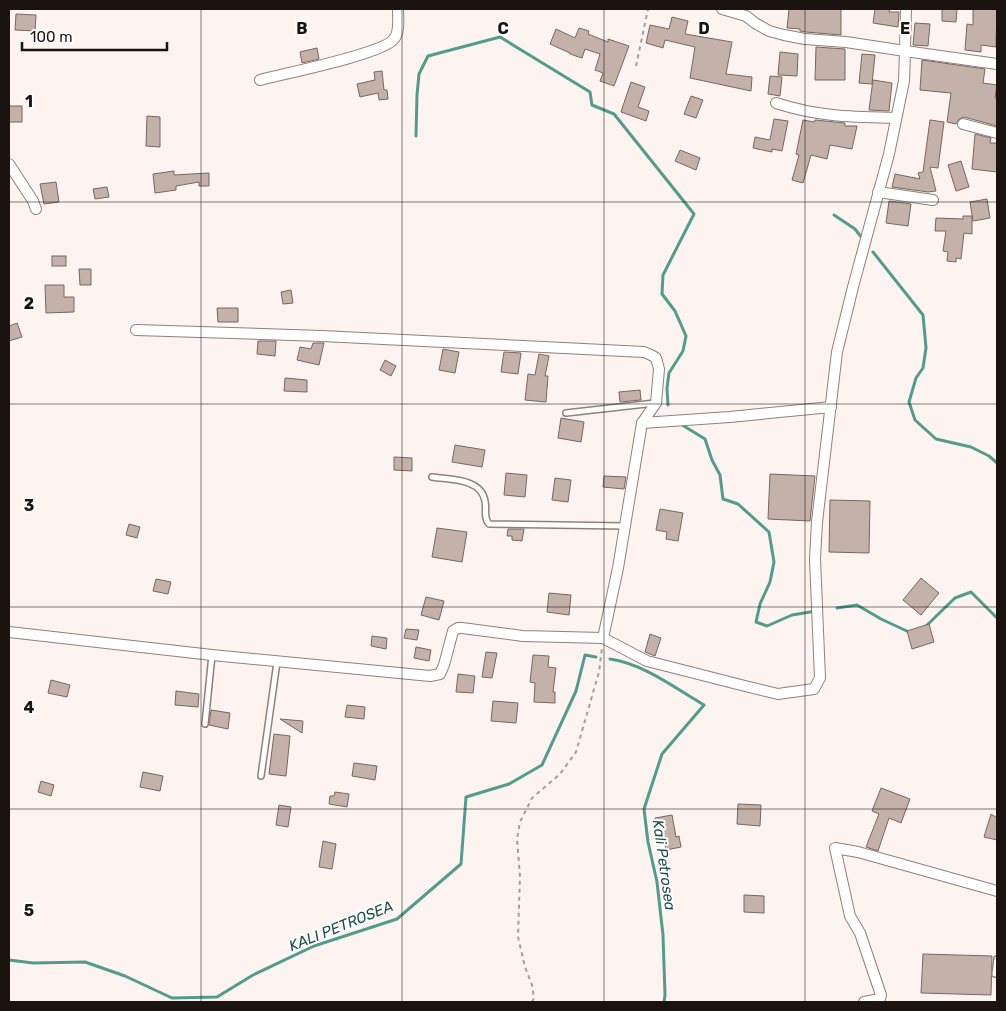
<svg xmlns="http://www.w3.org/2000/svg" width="1006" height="1011" font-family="Rubik,sans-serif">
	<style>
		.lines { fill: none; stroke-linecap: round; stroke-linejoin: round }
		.stream { stroke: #539c8d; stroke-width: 3 }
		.building { fill: #c4b1a9; stroke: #78665f }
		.lane-casing { stroke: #928078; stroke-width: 8 }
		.street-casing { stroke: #928078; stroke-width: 12 }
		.path { stroke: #a59d9a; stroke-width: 2; stroke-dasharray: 4 4; stroke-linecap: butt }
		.lane { stroke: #fff; stroke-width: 5 }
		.street { stroke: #fff; stroke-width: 10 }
		.grid { fill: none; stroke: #1a1310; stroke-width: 1; stroke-opacity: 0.55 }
		.labels { text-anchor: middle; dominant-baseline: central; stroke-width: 4; stroke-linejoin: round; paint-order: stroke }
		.water-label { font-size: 15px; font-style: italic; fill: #1f4e46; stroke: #fff }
		.grid-label { font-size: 16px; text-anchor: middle; font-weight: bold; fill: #1a1310; stroke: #fff; stroke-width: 4; stroke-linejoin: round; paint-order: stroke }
	</style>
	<rect width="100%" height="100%" fill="#fdf4f1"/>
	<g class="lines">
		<g class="stream">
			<polyline points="416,136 417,95 419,74 428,56 500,37 590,92 592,105 614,114 694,214 663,275 662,294 675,311 686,336 683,351 669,373 667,388 668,405"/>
			<polyline points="834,215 855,229 862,238"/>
			<polyline points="873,252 923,315 926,348 923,368 916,378 909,402 915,420 936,439 971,447 989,456 997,463"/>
			<polyline points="679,423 705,439 712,460 720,475 723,499 738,504 769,532 774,562 770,582 760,604 756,622 767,626 792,615 816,611"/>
			<polyline points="837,608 857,605 881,619 909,632"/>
			<polyline points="926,626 955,598 971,592 997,618"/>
			<path d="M 610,659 C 644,664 675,688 704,705 L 662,754 L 644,809 L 648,842 L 657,882 L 663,935 L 665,995 L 664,1002"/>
			<polyline points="9,960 33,963 85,962 125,976 172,998 217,997 253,975 314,946 397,919 461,864 466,797 509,784 542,765 576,691 585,655 596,657"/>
		</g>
	</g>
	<g class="building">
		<polygon points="789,9 841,9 841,35 806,32 800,31 800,29 787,28"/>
		<polygon points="875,9 890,9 889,12 899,12 898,27 873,23"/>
		<polygon points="942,9 957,9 956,22 942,21"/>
		<polygon points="973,9 997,9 996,47 981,45 981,52 965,50 967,24 973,25"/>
		<polygon points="16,14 36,15 35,31 15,30"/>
		<polygon points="672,17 688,21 685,34 732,42 726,74 752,77 751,91 690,78 695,47 665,40 663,48 646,43 650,25 669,29"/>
		<polygon points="915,23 930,24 928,46 913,45"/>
		<polygon points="579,28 589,31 588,34 608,42 608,39 629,46 614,86 600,81 603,73 595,70 600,54 585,49 582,58 570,54 570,53 550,44 556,29 575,38"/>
		<polygon points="816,47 845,49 845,80 815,80"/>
		<polygon points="317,48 319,59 302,63 300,52"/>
		<polygon points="780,52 798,54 797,76 778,75"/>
		<polygon points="862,54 875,55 872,84 859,83"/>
		<polygon points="922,60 985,69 983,83 997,85 995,98 997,98 997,126 964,117 959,119 956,124 947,122 951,93 920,90"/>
		<polygon points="382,71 384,90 387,90 388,99 379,100 378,93 360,97 357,84 375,80 374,72"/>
		<polygon points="770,76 782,77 780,96 768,94"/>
		<polygon points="873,80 892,83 889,111 869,110"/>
		<polygon points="631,82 645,87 638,107 649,111 646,121 621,112"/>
		<polygon points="691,96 703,100 696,118 684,114"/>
		<rect x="9" y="106" width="13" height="16"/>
		<polygon points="147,116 160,117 160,147 146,146"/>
		<polygon points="774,119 788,121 782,151 772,149 772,152 753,148 755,137 770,140"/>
		<polygon points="803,120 814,122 815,120 845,123 845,126 857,126 852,149 830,145 827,159 811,155 803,183 792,180 799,155 796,154"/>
		<polygon points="930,120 944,122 938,168 930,167 936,191 928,192 892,187 895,174 920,179 918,173 923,172"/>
		<polygon points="975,134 991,138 990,143 997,143 997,172 972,169"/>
		<polygon points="680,150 700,158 696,170 675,161"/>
		<polygon points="961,161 969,187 956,191 948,165"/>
		<polygon points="174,171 174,175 209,173 209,186 199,186 199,182 176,186 176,190 155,193 153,174"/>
		<polygon points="56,182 59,202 44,204 40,184"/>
		<polygon points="107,187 109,197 95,199 93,189"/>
		<polygon points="987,199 990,218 973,221 970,202"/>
		<polygon points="889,201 911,204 908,226 886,223"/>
		<polygon points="963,216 972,216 972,234 964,233 961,259 956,258 956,262 947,261 948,252 943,251 946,231 935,231 936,218 963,219"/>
		<rect x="52" y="256" width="14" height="10"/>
		<polygon points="79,269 91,269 91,285 80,285"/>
		<polygon points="45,285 64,285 64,297 74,297 74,312 46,313"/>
		<polygon points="291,290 293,303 283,304 281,292"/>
		<polygon points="217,308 238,308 238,322 218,322"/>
		<polygon points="17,323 22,337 9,341 9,326"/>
		<polygon points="258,341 276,341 275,356 257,354"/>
		<polygon points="313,343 324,343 319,365 297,360 300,347 311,349"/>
		<polygon points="443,349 459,352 455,373 439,370"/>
		<polygon points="504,352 521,353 518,374 501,372"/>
		<polygon points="539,354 549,356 545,376 548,376 546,402 525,400 528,374 535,375"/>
		<polygon points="385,360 396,366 391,376 380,370"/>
		<polygon points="285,378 307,380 307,392 284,391"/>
		<polygon points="640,390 641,400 620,402 619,392"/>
		<polygon points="561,418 584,422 581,442 558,438"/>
		<polygon points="455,445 485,450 482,467 452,462"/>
		<polygon points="394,457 412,458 412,471 394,470"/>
		<polygon points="506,473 527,475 525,497 504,495"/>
		<polygon points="770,474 815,476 810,521 768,519"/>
		<polygon points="604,476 626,477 624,489 603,487"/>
		<polygon points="555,478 571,480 568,502 552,500"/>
		<polygon points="830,500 870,501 869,553 829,552"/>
		<polygon points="660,509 683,513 678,541 666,539 667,532 656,530"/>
		<polygon points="129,524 140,527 137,538 126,535"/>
		<polygon points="437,528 467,532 462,562 432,557"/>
		<polygon points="508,529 524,529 522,541 512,540 512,536 507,536"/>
		<polygon points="921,578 939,593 921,615 903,600"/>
		<polygon points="156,579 171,582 168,594 153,591"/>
		<polygon points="549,593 571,595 569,615 547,612"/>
		<polygon points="426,597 444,601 439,620 421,615"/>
		<polygon points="929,624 934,642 912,649 907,631"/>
		<polygon points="406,629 419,630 417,640 404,638"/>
		<polygon points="650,634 661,638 655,656 645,652"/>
		<polygon points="372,636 387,638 386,649 371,646"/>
		<polygon points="416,647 431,650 429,661 414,658"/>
		<polygon points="486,652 497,653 492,678 482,677"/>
		<polygon points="533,655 549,656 548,667 556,668 553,692 555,692 555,703 534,702 535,683 530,682"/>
		<polygon points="458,674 475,676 473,693 456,692"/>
		<polygon points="51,680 70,685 67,697 48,693"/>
		<polygon points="176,691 199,694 198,707 175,705"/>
		<polygon points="493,701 518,703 516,723 491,721"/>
		<polygon points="347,705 365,707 364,719 345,717"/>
		<polygon points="211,710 230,713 228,729 209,725"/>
		<polygon points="280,719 303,721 302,733"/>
		<polygon points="274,734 290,736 286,776 269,774"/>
		<polygon points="354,763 377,766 375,780 352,776"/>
		<polygon points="143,772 163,776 160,791 140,787"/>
		<polygon points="41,781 54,785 51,796 38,792"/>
		<polygon points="881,788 910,799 901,823 889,818 878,851 866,847 879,814 872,811"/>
		<polygon points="335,792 349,794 347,807 329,804 330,796 334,796"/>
		<polygon points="738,804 761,805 760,826 737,824"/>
		<polygon points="279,805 291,807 288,827 276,825"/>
		<polygon points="991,814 997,818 997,840 984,837"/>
		<polygon points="672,815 676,837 679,836 681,847 666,850 662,826 657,827 655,818"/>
		<polygon points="323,841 336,844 332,869 319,867"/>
		<polygon points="744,895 764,896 764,913 744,912"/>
		<polygon points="923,954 992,956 991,995 921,993"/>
	</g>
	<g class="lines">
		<defs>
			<g id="lane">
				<polyline points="566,413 655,403"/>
				<path d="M 432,477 C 450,480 481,478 485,501 C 487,510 483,517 489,524 L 624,526"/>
				<polyline points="205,724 212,655"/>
				<polyline points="261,776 277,662"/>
				<polyline points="995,974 997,959"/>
			</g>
			<g id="street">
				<polyline points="722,9 746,16 755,23 769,31 784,35 805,39 846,42 905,51 906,9"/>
				<path d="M 260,80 C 282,74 383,54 394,39 C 400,32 398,18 398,9"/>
				<path d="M 776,103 C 819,117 852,117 896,118"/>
				<polyline points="963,124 997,133"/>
				<polyline points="9,164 33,201 36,209"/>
				<polyline points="878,192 933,200"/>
				<polyline points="136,330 322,336 644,352 651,355 656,358 659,369 656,403 642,423 618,568 603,638"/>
				<polyline points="642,423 730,417 831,407"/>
				<polyline points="9,632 212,655 430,676 440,674 444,665 453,631 458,628 462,628 523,636 603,638 647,661 745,686 778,694 814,689 820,678 815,559 817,522 837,352 853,287 889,154 904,81 905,51 997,64"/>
				<polyline points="864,1002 880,999 881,995 860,933 850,916 835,848 858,852 997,891"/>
			</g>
		</defs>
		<use href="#lane" class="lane-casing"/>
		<use href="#street" class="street-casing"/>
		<g class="path">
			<polyline points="636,66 648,9"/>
			<polyline points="532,1002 534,998 532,985 525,967 518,937 520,876 517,839 520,822 532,798 560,774 576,752 599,672 602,648"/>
		</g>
		<use href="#lane" class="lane"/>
		<use href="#street" class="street"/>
	</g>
	<path class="grid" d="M 201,9 L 201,1002M 402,9 L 402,1002M 604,9 L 604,1002M 805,9 L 805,1002M 9,202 L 997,202M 9,404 L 997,404M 9,607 L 997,607M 9,809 L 997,809"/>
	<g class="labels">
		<g class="water-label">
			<text transform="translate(664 865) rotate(82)">Kali Petrosea</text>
			<text transform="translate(341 926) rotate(-22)">KALI PETROSEA</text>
		</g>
	</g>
	<g class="grid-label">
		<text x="302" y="34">B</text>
		<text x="503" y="34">C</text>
		<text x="704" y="34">D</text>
		<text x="905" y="34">E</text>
		<text x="29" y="107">1</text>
		<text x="29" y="309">2</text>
		<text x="29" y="511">3</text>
		<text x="29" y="713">4</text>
		<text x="29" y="916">5</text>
	</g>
	<rect width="1006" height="1011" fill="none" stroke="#1a1310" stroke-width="20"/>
	<path d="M22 42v8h145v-8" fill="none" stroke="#1a1310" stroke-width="2.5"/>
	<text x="30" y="42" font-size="15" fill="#1a1310" stroke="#ffffff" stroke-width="4" paint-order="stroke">100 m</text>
</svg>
